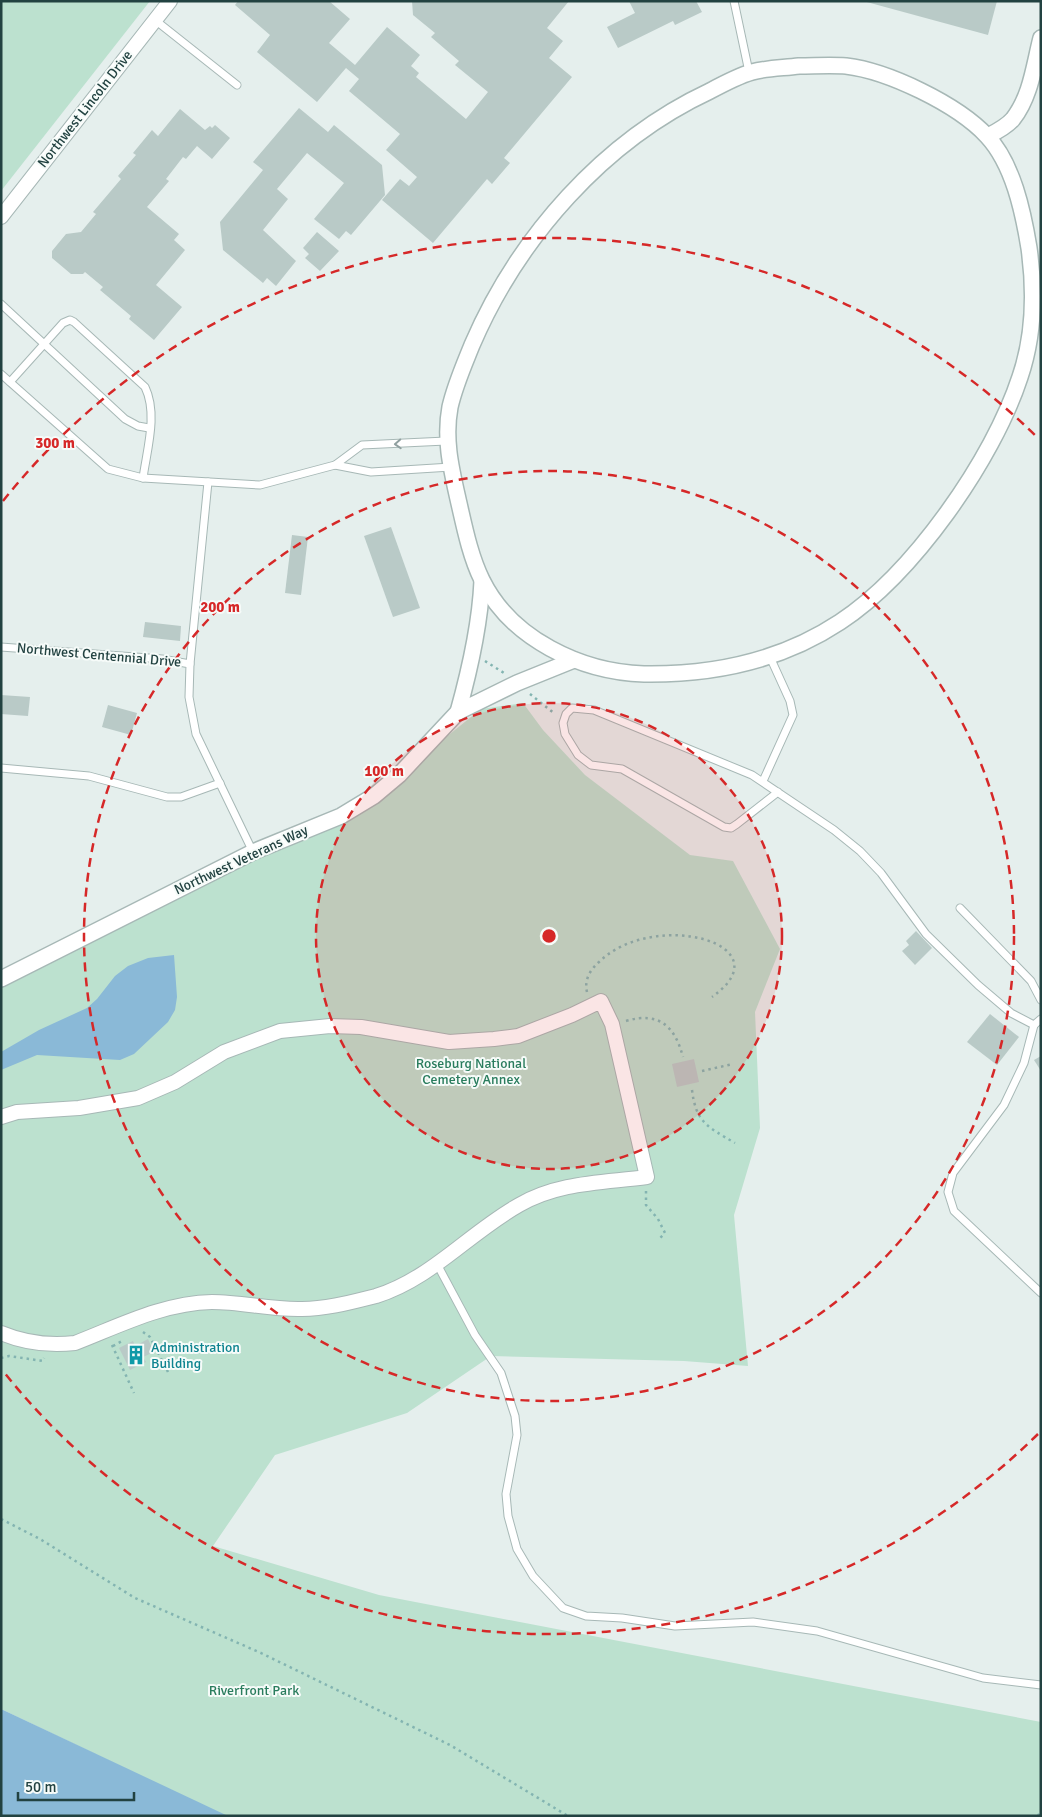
<svg xmlns="http://www.w3.org/2000/svg" width="1042" height="1817" font-family="Signika,sans-serif">
	<style>
		.green { fill: #bce1cf }
		.water { fill: #8ab9d7 }
		.building { fill: #b9cac7 }
		.lines { fill: none; stroke-linecap: round; stroke-linejoin: round }
		.service-casing { stroke: #a7b8b6; stroke-width: 9 }
		.minor-casing { stroke: #a7b8b6; stroke-width: 16 }
		.tertiary-casing { stroke: #a7b8b6; stroke-width: 18 }
		.path { stroke: #83b4b1; stroke-width: 2.5; stroke-dasharray: 2.5 4; stroke-linecap: butt }
		.service { stroke: #fff; stroke-width: 7 }
		.minor { stroke: #fff; stroke-width: 14 }
		.tertiary { stroke: #fff; stroke-width: 15 }
		.oneway { stroke: #90a0a0 }
		.ring { fill: none; stroke: #d62828; stroke-width: 2.5; stroke-dasharray: 9 6 }
		.labels { text-anchor: middle; dominant-baseline: central; stroke-width: 4; stroke-linejoin: round; paint-order: stroke }
		.street-label { font-size: 14px; fill: #224241; stroke: #f6fbf9 }
		.park-label { font-size: 14px; fill: #297c5d; stroke: #f6fbf9 }
		.culture-label { font-size: 14px; fill: #0d838f; stroke: #f6fbf9; text-anchor: start }
		.centre { fill: #d62828; stroke: #f6fbf9; stroke-width: 2.5 }
		.ring-label { font-size: 15px; text-anchor: middle; font-weight: bold; fill: #d62828; stroke: #f6fbf9; stroke-width: 4; stroke-linejoin: round; paint-order: stroke }
	</style>
	<rect width="100%" height="100%" fill="#e5efed"/>
	<g class="green">
		<polygon points="1,1 150,1 1,191"/>
		<polygon points="523,703 543,730 585,775 690,855 733,861 780,949 755,1012 760,1128 734,1215 748,1366 684,1361 491,1356 407,1413 275,1455 213,1546 379,1595 1041,1722 1041,1816 225,1816 1,1709 1,982 341,816 399,775 481,709"/>
	</g>
	<g class="water">
		<polygon points="174,955 177,997 175,1010 168,1022 134,1054 120,1060 37,1055 1,1070 1,1052 39,1030 87,1008 97,999 115,976 128,966 148,958"/>
		<polygon points="1,1709 228,1816 1,1816"/>
	</g>
	<g class="building">
		<polygon points="238,1 329,1 350,19 329,43 355,65 387,27 420,55 411,66 419,73 416,77 466,119 488,92 455,65 459,61 431,37 435,33 413,15 412,1 569,1 547,28 563,41 549,58 572,77 504,158 510,163 492,184 487,179 433,243 382,200 400,179 409,186 417,177 386,150 400,134 349,91 359,79 346,68 317,102 257,52 270,35 235,5"/>
		<polygon points="629,1 696,1 702,12 675,25 673,21 618,48 607,27 635,13"/>
		<polygon points="863,1 997,1 988,35"/>
		<polygon points="299,108 328,132 334,125 382,165 385,195 351,235 346,231 339,239 314,219 344,183 307,153 277,189 288,199 263,230 296,261 276,286 267,278 263,283 223,250 220,222 263,170 253,162"/>
		<polygon points="180,109 205,130 210,126 212,128 215,125 230,138 212,159 197,146 186,159 183,157 166,179 169,181 147,207 179,234 174,240 185,250 156,285 182,307 154,340 129,319 131,316 100,290 103,287 85,272 83,274 71,274 52,258 52,251 66,234 81,232 96,214 93,212 121,179 118,176 136,155 133,153 152,130 158,136"/>
		<polygon points="317,232 339,251 320,271 305,258 309,254 303,248"/>
		<polygon points="391,527 420,608 393,617 364,536"/>
		<polygon points="292,535 308,537 301,595 285,593"/>
		<polygon points="145,622 181,626 180,641 143,637"/>
		<polygon points="1,695 30,697 28,716 1,714"/>
		<polygon points="108,705 137,713 131,735 102,727"/>
		<polygon points="916,931 932,948 915,965 902,951 909,945 906,941"/>
		<polygon points="990,1014 1019,1037 997,1065 967,1042"/>
		<polygon points="1041,1056 1041,1071 1034,1060"/>
		<polygon points="694,1059 699,1082 677,1087 672,1064"/>
		<polygon points="148,1339 154,1352 143,1357 146,1362 130,1370 119,1348 133,1341 135,1346"/>
	</g>
	<g class="lines">
		<defs>
			<g id="service">
				<polyline points="734,1 749,72"/>
				<polyline points="155,20 237,85"/>
				<polyline points="1,304 125,419 138,426 149,428"/>
				<polyline points="1,374 108,469 143,478 260,485 335,465 362,445 446,441"/>
				<path d="M 10,382 L 63,323 L 70,320 L 74,322 L 145,387 C 158,414 147,449 143,478"/>
				<polyline points="335,465 371,472 451,467"/>
				<polyline points="1,647 162,659 190,664 189,697 196,734 253,852"/>
				<polyline points="190,664 208,482"/>
				<polyline points="1,768 89,776 167,797 181,797 220,783"/>
				<polyline points="763,781 793,715 790,701 770,657"/>
				<polyline points="778,792 737,824 731,828 724,827 622,769 591,765 578,755 565,734 563,723 566,714 572,708 594,710 752,775 834,830 860,851 881,873 926,934 978,985 1011,1013 1034,1025 1041,1019"/>
				<polyline points="960,908 1031,981 1041,1000"/>
				<polyline points="1034,1025 1024,1063 1004,1105 953,1173 948,1192 954,1211 1041,1293"/>
				<polyline points="437,1264 475,1335 501,1373 515,1416 517,1435 506,1494 508,1516 517,1549 533,1576 563,1608 586,1616 622,1618 675,1626 753,1622 817,1631 983,1678 1041,1685"/>
			</g>
			<g id="minor">
				<polyline points="1,217 170,1"/>
				<path d="M 1,1117 L 17,1112 L 79,1108 L 138,1098 L 175,1082 L 224,1052 L 280,1031 L 330,1026 L 361,1027 L 449,1042 L 494,1039 L 518,1036 L 572,1015 L 601,1001 L 612,1024 L 647,1177 C 602,1183 559,1182 519,1205 C 469,1233 431,1279 376,1296 C 352,1302 327,1309 302,1309 C 272,1310 242,1302 212,1302 C 163,1303 119,1326 75,1343 C 49,1346 25,1343 1,1333"/>
			</g>
			<g id="tertiary">
				<path d="M 799,66 C 814,66 830,65 846,66 C 888,71 957,104 987,136 C 1013,164 1023,211 1029,248 C 1035,291 1034,336 1020,377 C 993,460 913,574 840,622 C 781,661 713,675 644,674 C 581,672 511,639 482,580 C 470,556 464,525 458,499 C 451,468 444,439 450,407 C 455,385 464,365 472,345 C 518,238 603,141 710,91 C 723,84 738,76 752,72 C 767,68 784,68 799,66 Z"/>
				<path d="M 988,136 C 996,132 1007,126 1013,119 C 1031,96 1034,65 1041,38"/>
				<path d="M 482,581 C 480,626 470,669 458,712 L 517,683 L 574,660"/>
				<polyline points="1,979 253,852 341,816 374,796 399,775 458,712"/>
			</g>
		</defs>
		<use href="#service" class="service-casing"/>
		<use href="#minor" class="minor-casing"/>
		<use href="#tertiary" class="tertiary-casing"/>
		<g class="path">
			<polyline points="485,661 504,673"/>
			<polyline points="530,694 555,714"/>
			<path d="M 587,992 C 584,980 590,970 599,962 C 654,908 787,944 712,997"/>
			<path d="M 626,1021 C 660,1011 675,1027 683,1057"/>
			<polyline points="702,1071 733,1064"/>
			<path d="M 692,1090 C 696,1123 708,1127 735,1143"/>
			<polyline points="646,1191 646,1205 658,1219 665,1233 659,1239"/>
			<polyline points="143,1332 150,1337 168,1372"/>
			<polyline points="112,1345 134,1393"/>
			<polyline points="113,1346 122,1341"/>
			<polyline points="1,1358 9,1356 43,1361 44,1358"/>
			<polyline points="1,1519 40,1539 135,1598 261,1653 450,1745 568,1816"/>
			<polyline points="1038,1816 1041,1810"/>
		</g>
		<use href="#service" class="service"/>
		<use href="#minor" class="minor"/>
		<use href="#tertiary" class="tertiary"/>
	</g>
	<defs><path id="oneway-chevron" d="M-2-3.5L2.5 0L-2 3.5" fill="none" stroke-width="1.6" stroke-linecap="round" stroke-linejoin="round" transform="scale(1.25)"/></defs>
	<use class="oneway" href="#oneway-chevron" transform="translate(398 444) rotate(177)"/>
	<circle cx="549" cy="936" r="233" fill="#d62828" fill-opacity=".12"/>
	<g class="ring">
		<circle cx="549" cy="936" r="233"/>
		<circle cx="549" cy="936" r="465"/>
		<path d="M1038 1434A698 698 0 0 1 3 1371M3 501A698 698 0 0 1 1038 438"/>
	</g>
	<defs>
		<symbol id="building-bare" viewBox="-9 -9 18 18"><path d="M-4-6H4V6H1V3H-1V6H-4ZM-2.5-4.3h1.7v1.8h-1.7ZM.8-4.3h1.7v1.8H.8ZM-2.5-1h1.7V.8h-1.7ZM.8-1h1.7V.8H.8Z" fill="#0f9aa8" stroke="#f6fbf9" stroke-width="2.5" paint-order="stroke"/></symbol>
	</defs>
	<g fill-rule="evenodd">
		<use href="#building-bare" x="122" y="1341" width="28" height="28"/>
	</g>
	<g class="labels">
		<g class="street-label">
			<text transform="translate(85 109) rotate(-52)">Northwest Lincoln Drive</text>
			<text transform="translate(99 655) rotate(5)">Northwest Centennial Drive</text>
			<text transform="translate(241 860) rotate(-25)">Northwest Veterans Way</text>
		</g>
		<g class="park-label">
			<text x="471" y="1063">Roseburg National<tspan x="471" dy="16">Cemetery Annex</tspan></text>
			<text x="254" y="1690">Riverfront Park</text>
		</g>
		<g class="culture-label">
			<text x="151" y="1347">Administration<tspan x="151" dy="16">Building</tspan></text>
		</g>
	</g>
	<circle cx="549" cy="936" r="8" class="centre"/>
	<g class="ring-label">
		<text x="55" y="448">300 m</text>
		<text x="220" y="612">200 m</text>
		<text x="384" y="776">100 m</text>
	</g>
	<rect width="1042" height="1817" fill="none" stroke="#224241" stroke-width="5"/>
	<path d="M18 1792v8h116v-8" fill="none" stroke="#224241" stroke-width="2.5"/>
	<text x="25" y="1792" font-size="15" fill="#224241" stroke="#f6fbf9" stroke-width="4" paint-order="stroke">50 m</text>
</svg>
